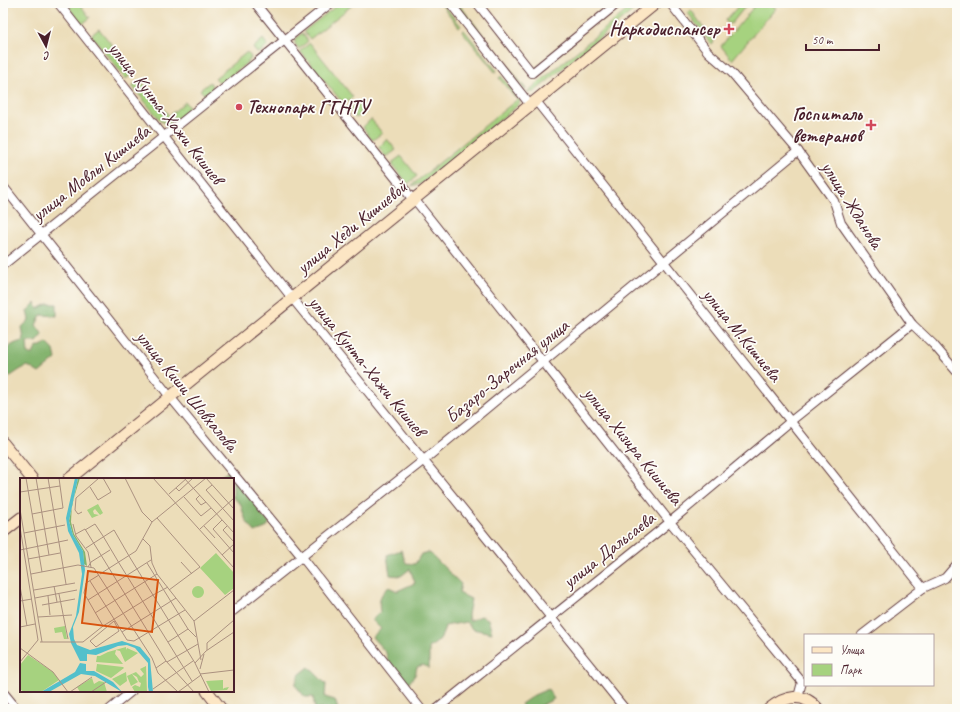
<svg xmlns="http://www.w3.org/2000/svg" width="960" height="712" font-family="Caveat,sans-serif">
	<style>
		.green { fill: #a6d27f; stroke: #787855 }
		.forest { fill: #84b46e; stroke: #676a4c }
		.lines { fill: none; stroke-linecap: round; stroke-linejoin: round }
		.street-casing { stroke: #623c40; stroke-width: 10 }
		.secondary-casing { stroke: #623c40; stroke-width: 13 }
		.street { stroke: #fff; stroke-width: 8 }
		.secondary { stroke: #fce6c4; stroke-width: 11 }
		.poi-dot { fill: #d1495b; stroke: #fdfcf7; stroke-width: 1.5 }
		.labels { text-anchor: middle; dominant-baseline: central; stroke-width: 3.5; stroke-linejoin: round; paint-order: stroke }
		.poi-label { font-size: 19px; font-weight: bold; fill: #4a1f2b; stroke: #fdfcf7; text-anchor: end }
		.street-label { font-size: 19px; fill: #4a1f2b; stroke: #fdfcf7 }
		.inset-road { fill: none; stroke: #ab9180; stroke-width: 1 }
		.view { fill: #d8530f; fill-opacity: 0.15; stroke: #d8530f; stroke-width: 2 }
		.inset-edge { fill: none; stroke: #4a1f2b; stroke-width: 2 }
	</style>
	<rect width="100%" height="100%" fill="#fdfcf7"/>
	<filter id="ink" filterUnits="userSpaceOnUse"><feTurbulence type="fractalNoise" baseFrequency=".025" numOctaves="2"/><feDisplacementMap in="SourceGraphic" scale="8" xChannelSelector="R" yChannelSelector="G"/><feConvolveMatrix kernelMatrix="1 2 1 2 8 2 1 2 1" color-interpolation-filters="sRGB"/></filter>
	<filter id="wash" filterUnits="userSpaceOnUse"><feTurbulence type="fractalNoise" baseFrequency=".012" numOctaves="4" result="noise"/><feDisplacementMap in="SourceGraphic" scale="16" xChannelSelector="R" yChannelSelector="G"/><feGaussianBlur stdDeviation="0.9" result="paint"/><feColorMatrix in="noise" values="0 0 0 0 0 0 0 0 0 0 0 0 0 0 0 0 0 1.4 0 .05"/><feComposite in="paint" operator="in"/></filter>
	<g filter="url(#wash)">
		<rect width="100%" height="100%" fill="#ecddb9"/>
		<g class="green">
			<polygon points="75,3 79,3 90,18 82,24 69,8"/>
			<polygon points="340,3 355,3 310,39 304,31"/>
			<polygon points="440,3 442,3 461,26 459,27"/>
			<polygon points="455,3 458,3 526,89 525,90"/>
			<polygon points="636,3 642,3 534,92 527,92"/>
			<polygon points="741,3 748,3 732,23 730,24 725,21"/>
			<polygon points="757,3 769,3 776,8 732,60 721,46"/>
			<polygon points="691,10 714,42 711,44 688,13"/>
			<polygon points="99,29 134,72 126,79 91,35"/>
			<polygon points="464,30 497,71 495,72 462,31"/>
			<polygon points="302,33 308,41 299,49 295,44 295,39"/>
			<polygon points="263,39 268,46 260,52 257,53 253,48"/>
			<polygon points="310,43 353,97 347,102 341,101 300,51"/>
			<polygon points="247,52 251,57 250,60 223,83 219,82 215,78"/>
			<polygon points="501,76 517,96 515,98 499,78"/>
			<polygon points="140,80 174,122 166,124 160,120 132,86"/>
			<polygon points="210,82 214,90 206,96 200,90"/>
			<polygon points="519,98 520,102 517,106 421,184 411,186"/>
			<polygon points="185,102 190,109 176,120 171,114"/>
			<polygon points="358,102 366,112 356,118 349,110"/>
			<polygon points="371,119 382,133 373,140 370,138 363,127"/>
			<polygon points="387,139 396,150 388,156 385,156 379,147"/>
			<polygon points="401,156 417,176 408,184 393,166 393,162"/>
		</g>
		<g class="forest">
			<path d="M 35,303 L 38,309 L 48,304 L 57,304 L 57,316 L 41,315 L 36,325 L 43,335 L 37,342 L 27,342 L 28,354 L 33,354 L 36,348 L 47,343 L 54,350 L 56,359 L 39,373 L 28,366 C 18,369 11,378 3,379 L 3,353 C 9,346 15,342 24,341 L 22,327 L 29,320 L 27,311 Z"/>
			<polygon points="229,471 262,511 262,516 270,522 266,528 255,532 246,521 240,503 233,498 233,479 218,478"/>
			<path d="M 401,550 L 406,563 L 415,564 L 421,554 L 429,552 L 461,584 L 459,593 L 471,599 L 468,615 L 469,621 L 481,616 L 488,619 L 492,633 L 472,629 L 466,622 L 445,626 C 443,636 439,643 429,647 L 429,668 L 423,665 L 417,667 L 415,675 L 409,683 L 389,665 L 386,653 L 372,637 L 381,629 L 372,620 L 380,612 C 378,600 380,594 389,587 L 397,591 L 415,583 L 410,569 L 401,576 L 390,575 L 387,555 Z"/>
			<polygon points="309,667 326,684 325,697 335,700 338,709 315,709 313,697 305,697 295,685 299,675"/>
			<polygon points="548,689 554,699 534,709 524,709 521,704 534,695"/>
		</g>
	</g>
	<g filter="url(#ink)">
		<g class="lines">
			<defs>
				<g id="street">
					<polyline points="58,3 292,298 625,709"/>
					<polyline points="255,3 414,201"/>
					<polyline points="450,3 531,106"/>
					<polyline points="477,3 532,73 618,3"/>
					<polyline points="670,3 708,52 732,73 798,151 834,201 841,223 912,324 933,344 957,372"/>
					<polyline points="536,101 923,588"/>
					<polyline points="3,186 171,398 302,557 421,709"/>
					<polyline points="415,200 670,522 802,682 798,697"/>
					<polyline points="3,265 331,3"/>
					<polyline points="233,611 424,460 798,151"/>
					<polyline points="862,635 923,588 945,578 957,564"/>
					<polyline points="3,692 17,709"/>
					<polyline points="110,709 132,691"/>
					<polyline points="437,709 670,522 791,421 912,324"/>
				</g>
				<g id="secondary">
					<polyline points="3,443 32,479"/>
					<polyline points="69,479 656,3"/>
					<polyline points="3,532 21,518"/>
					<polyline points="207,691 221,709"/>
					<path d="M 769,709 C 785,696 803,691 818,709"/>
				</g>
			</defs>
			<use href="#street" class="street-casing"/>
			<use href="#secondary" class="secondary-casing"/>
			<use href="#street" class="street"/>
			<use href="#secondary" class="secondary"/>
		</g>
	</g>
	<g class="poi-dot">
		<path d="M727 23h4v4h4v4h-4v4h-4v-4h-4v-4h4z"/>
		<circle cx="239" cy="107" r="4"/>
		<path d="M869 119h4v4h4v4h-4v4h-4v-4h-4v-4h4z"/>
	</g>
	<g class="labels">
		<g class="poi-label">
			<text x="720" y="29">Наркодиспансер</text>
			<text x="247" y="107" text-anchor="start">Технопарк ГГНТУ</text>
			<text x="862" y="114">Госпиталь<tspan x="862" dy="22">ветеранов</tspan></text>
		</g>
		<g class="street-label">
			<text transform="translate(166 113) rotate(52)">улица Кунта-Хажи Кишиев</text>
			<text transform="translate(91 173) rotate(-38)">улица Мовлы Кишиева</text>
			<text transform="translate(852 205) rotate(58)">улица Жданова</text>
			<text transform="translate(352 227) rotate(-39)">улица Хеди Кишиевой</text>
			<text transform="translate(742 335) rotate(51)">улица М.Кишиева</text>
			<text transform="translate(367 366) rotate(51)">улица Кунта-Хажи Кишиев</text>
			<text transform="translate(507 371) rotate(-39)">Базаро-Заречная улица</text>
			<text transform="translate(187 391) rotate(51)">улица Киши Шовхалова</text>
			<text transform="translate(633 446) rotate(51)">улица Хизира Кишиева</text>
			<text transform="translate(609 550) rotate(-38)">улица Дальсаева</text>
		</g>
	</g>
	<g transform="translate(20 478)">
		<rect width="214" height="214" fill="#ecddb9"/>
		<path d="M 78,26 L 83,35 L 80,37 L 75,31 L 73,33 L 74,36 L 79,37 L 72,40 L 67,32 ZM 196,75 L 214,95 L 214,110 L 205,117 L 180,90 ZM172 114a6 6 0 1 1 12 0a6 6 0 1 1-12 0ZM 45,148 L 47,161 L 44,161 L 42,154 L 35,155 L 34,150 ZM 106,169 L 106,172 L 107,170 L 118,175 L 105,184 L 100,173 L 96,172 L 95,176 L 103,186 L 76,184 L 77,178 L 80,178 L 88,174 ZM 8,177 L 33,194 L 39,202 L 21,214 L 4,214 L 0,211 L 0,187 ZM 77,186 L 103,189 L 104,190 L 91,200 L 76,193 ZM 126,188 L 127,214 L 115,214 L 112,209 L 115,207 L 120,209 L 121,205 L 119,204 L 117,199 L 112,196 L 118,204 L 111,208 L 107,198 L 116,194 L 121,199 L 124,196 L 120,191 ZM 106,194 L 107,203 L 100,208 L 92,201 ZM 72,200 L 74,206 L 79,203 L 84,204 L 87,214 L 60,214 L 57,209 ZM 203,202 L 203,211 L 204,210 L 209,209 L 207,212 L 191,213 L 186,203 Z" fill="#a6d27f"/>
		<path d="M 58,0 L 60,0 L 52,26 L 51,44 L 54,56 L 65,74 L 67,88 L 64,86 L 63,73 L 53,57 L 49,43 Z" fill="#84b46e"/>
		<path d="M 55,0 L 58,0 L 49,43 L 53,57 L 63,73 L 65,92 L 59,134 L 53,149 L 54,161 L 57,167 L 70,172 L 102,163 L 120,169 L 130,181 L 133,214 L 129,214 L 128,209 L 128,185 L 115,170 L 107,167 L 98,168 L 76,177 L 67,176 L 67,183 L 60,183 L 51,165 L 49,156 L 56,138 L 62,96 L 59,75 L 48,53 L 46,40 ZM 60,185 L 66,186 L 66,193 L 74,193 L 93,204 L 102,214 L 75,198 L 61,196 L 29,214 L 21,214 L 55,194 Z" fill="#53c0cb"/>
		<path class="inset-road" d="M 6,0 L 22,94M 16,0 L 29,77M 28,0 L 46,106M 105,0 L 122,34 L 132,44M 133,0 L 214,90M 164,0 L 214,55M 186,0 L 214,31M 192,7 L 186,12 L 214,43M 70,9 L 78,22 L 91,14 L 83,0M 156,10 L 159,13 L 173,0M 0,14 L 40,8M 149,16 L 167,0M 180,17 L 176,21 L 181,27 L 186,24M 164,19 L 181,38 L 191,30M 0,31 L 22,164M 62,34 L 58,36 L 55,32 L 56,20 L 79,0M 12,36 L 43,30 L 39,0M 137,40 L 180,89 L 149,112M 202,42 L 193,51 L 214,75M 53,46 L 56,58 L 68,74 L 71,89M 184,48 L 195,60M 207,48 L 203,52 L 214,64M 0,49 L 18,162 L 0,184M 180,51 L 214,20M 65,52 L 75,46 L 83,58M 4,55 L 45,47M 56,56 L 65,51 L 146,183 L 174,214M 83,58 L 99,85M 123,61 L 130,68 L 132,85 L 137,96 L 174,143 L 181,182M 66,70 L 94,52 L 109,78M 0,72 L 48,62M 202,77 L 214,66M 109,78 L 133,117 L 148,109M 8,81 L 40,75M 161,84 L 172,96M 99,85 L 172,203M 127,85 L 168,151 L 176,159M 68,89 L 71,84 L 90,72M 11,96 L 58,87 L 74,90 L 103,135M 80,96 L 116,73 L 132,44 L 186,0M 79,97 L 66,105 L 64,115 L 83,148M 70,103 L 94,141M 0,108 L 7,148M 34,108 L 37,124M 14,112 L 55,105M 39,116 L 48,161M 28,118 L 30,137M 15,120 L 57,112M 68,122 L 131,82M 0,123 L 12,121M 22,127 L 55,121M 75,135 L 137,96M 103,135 L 132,180 L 138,195 L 158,214M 18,139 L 52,137M 94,141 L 107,162 L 114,163 L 165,132M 94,143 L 99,153 L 76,169 L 70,163 ZM 174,143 L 214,112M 0,149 L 15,146M 102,154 L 156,120M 20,164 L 63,164 L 83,148 L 133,117 L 175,185 L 189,214M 148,164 L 168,151M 0,170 L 33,194 L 48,214M 187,172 L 187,165 L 214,142M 147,184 L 178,166M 175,185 L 186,173 L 214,154M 136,190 L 146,183M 180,191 L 184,176M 180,196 L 214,192M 133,211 L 173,183M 50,214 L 72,199M 71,214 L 86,204M 158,214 L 181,197"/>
		<path class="view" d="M 68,93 L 138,102 L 132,154 L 62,145 Z"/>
		<rect width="214" height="214" class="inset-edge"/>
	</g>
	<rect width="960" height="712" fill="none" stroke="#fdfcf7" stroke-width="16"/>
	<rect x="804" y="634" width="130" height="52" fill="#fdfcf7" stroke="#b5a4a5"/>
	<rect x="812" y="647" width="20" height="6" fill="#fce6c4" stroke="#b5a4a5"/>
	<text x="840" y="654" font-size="12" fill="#4a1f2b">Улица</text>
	<rect x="812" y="664" width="20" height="12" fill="#a6d27f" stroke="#b5a4a5"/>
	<text x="840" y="674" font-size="12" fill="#4a1f2b">Парк</text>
	<g transform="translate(46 46) rotate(173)" stroke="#fdfcf7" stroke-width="3" paint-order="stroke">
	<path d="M0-3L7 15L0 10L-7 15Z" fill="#4a1f2b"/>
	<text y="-6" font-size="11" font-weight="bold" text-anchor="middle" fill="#4a1f2b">С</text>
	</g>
	<path d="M806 44v6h73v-6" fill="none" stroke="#4a1f2b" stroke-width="2"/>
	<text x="812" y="44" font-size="12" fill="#4a1f2b" stroke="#fdfcf7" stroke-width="3" paint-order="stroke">50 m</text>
</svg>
